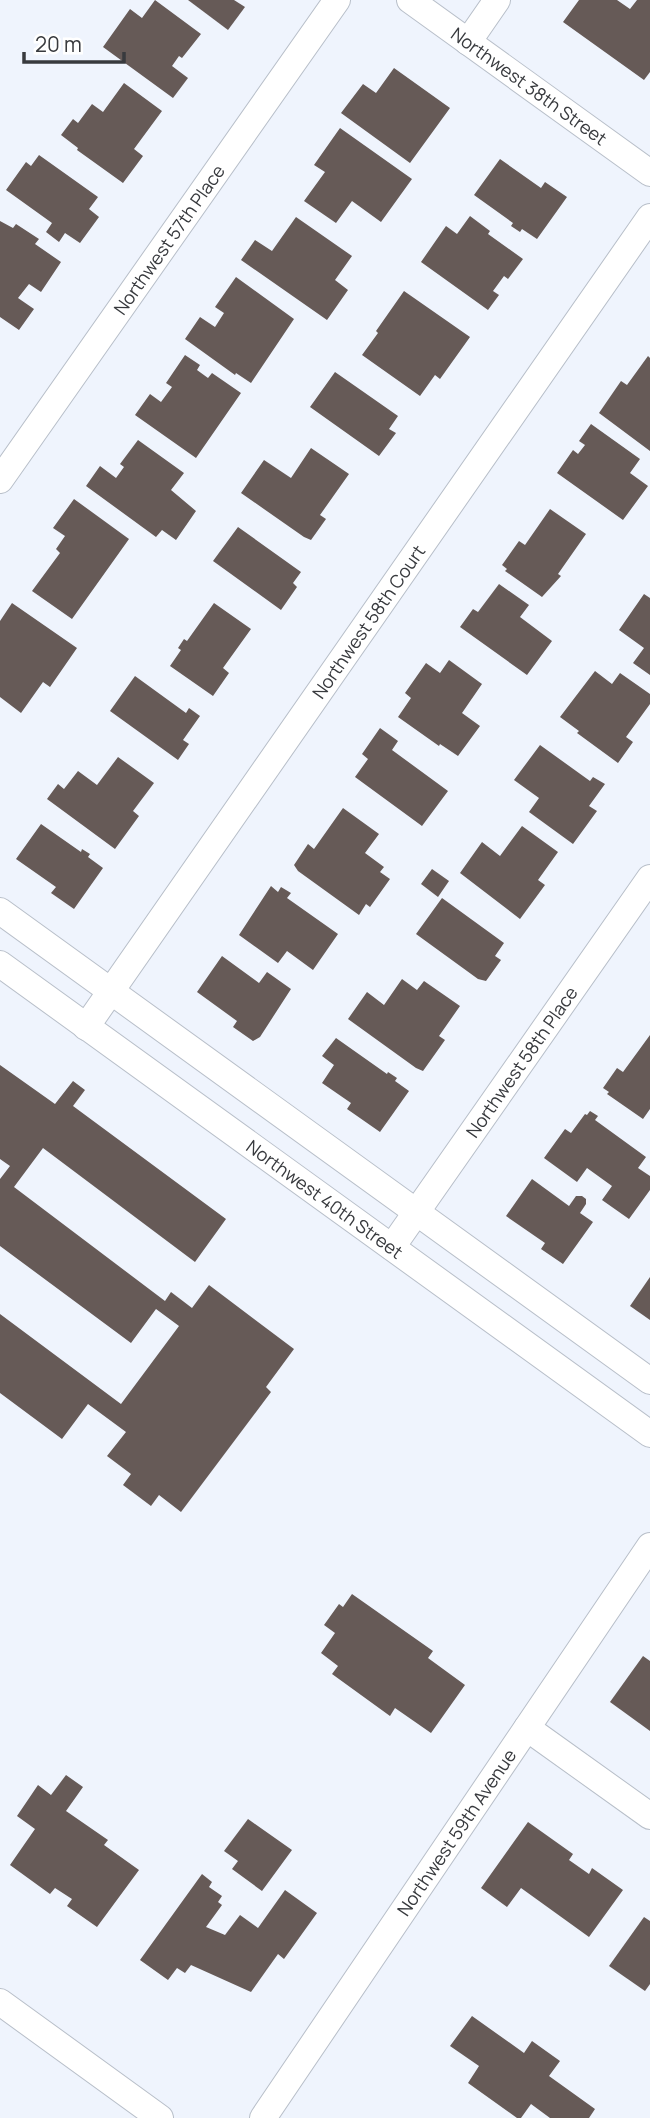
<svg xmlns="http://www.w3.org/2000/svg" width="650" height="2118" font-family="Manrope,sans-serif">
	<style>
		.building { fill: #665a57 }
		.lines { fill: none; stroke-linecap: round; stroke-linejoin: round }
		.minor-casing { stroke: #b8bfc9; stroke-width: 28 }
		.minor { stroke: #fff; stroke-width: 26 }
		.labels { text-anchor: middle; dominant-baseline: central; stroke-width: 7; stroke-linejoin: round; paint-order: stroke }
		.street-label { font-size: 18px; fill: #383a3e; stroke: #fff }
	</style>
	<rect width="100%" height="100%" fill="#eff4fd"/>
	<g class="building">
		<polygon points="155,0 201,34 182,58 179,56 172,66 188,78 173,98 103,47 130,9 142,18"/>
		<polygon points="188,0 234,0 245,7 228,30"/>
		<polygon points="579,0 617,0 630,9 637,0 650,0 650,72 644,80 563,22"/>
		<polygon points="394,68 450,108 410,163 341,113 363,84 376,93"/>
		<polygon points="124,83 162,111 134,149 143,156 123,183 77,150 78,148 61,135 73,119 78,123 92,104 103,112"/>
		<polygon points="340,128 412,179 381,222 352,201 336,223 304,201 325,172 314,165"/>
		<polygon points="39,155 98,197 89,209 99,217 80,243 65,233 59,242 46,232 52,223 6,190 26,162 31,166"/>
		<polygon points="500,159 541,188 545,182 567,197 537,239 522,229 520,232 511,226 513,223 474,195"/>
		<polygon points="470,216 490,231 488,234 523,259 508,279 504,276 493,291 499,295 488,310 421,262 446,226 457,234"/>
		<polygon points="296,217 352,256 335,280 348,290 327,320 241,260 255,240 272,251"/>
		<polygon points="0,221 13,228 16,224 39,239 35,244 61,262 41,292 29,284 18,298 34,309 19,330 0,317"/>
		<polygon points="236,277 294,319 251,383 236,373 235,375 185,339 200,317 215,327 224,313 215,307"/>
		<polygon points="404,291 470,337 440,379 435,375 420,396 362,355 378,333 376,331"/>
		<polygon points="185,355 200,365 197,370 208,378 212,373 241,393 196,458 135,415 150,394 161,402 172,387 166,383"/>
		<polygon points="648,356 650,358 650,451 599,413 621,381 627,385"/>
		<polygon points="335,372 398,416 389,429 396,433 379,456 310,407"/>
		<polygon points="591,424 640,459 630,473 648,486 623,520 557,473 573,450 578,454 585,445 579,441"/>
		<polygon points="138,440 184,473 171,490 196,511 176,540 162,530 156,537 86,486 100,466 116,478 124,467 120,464"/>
		<polygon points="311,448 349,474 320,515 326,519 311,540 304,537 241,493 264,460 291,478"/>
		<polygon points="74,499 129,539 72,619 32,591 60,553 56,549 65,536 53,528"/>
		<polygon points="550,509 586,534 558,574 561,576 542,597 505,571 507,569 502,565 519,541 525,545"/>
		<polygon points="238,527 301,572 293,583 297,587 281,610 213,561"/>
		<polygon points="499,584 529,605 520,617 552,641 527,675 460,627 473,609 478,612"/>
		<polygon points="644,594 650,598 650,675 633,663 644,648 619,630"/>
		<polygon points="12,603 77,648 50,687 43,682 21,713 0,697 0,621"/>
		<polygon points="214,603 251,629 223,668 229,673 213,696 170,666 181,650 178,648 184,639 187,641"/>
		<polygon points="449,660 482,684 462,713 480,726 458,756 440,744 439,746 398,717 411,698 405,693 426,663 440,673"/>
		<polygon points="595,671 612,684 620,673 650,694 650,704 626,737 633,742 618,763 577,733 579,731 560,717"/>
		<polygon points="135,676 186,713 189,708 200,716 183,740 189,744 178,760 110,711"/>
		<polygon points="380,728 398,741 392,750 448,791 422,826 355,777 368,759 362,754"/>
		<polygon points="540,745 590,781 593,777 605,784 589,806 597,811 573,844 529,812 539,798 514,780"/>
		<polygon points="118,757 154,783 133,811 139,816 115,849 47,799 58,784 64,789 78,771 97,785"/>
		<polygon points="343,808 379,834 365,853 384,867 380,872 390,879 370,907 366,904 359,915 298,871 294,865 308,844 314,849"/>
		<polygon points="41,824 81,852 82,849 90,854 88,857 103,868 74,909 51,893 56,887 16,859"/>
		<polygon points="522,826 558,852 538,880 545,885 520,919 460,873 482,842 500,856"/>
		<polygon points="432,869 449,881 438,897 421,884"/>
		<polygon points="271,886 278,892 281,887 291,893 287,898 338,934 313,970 287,951 278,963 239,935"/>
		<polygon points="442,898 504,943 495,956 501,960 486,981 478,979 416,934"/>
		<polygon points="222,956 259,983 267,972 291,989 260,1037 253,1041 233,1027 237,1021 197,992"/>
		<polygon points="402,979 417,990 424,981 460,1006 439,1036 445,1040 423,1071 416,1068 348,1019 367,992 384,1005"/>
		<polygon points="650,1035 650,1109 643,1119 607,1094 609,1092 603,1088 617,1068 623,1072"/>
		<polygon points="336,1038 387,1074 388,1072 397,1078 395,1081 409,1091 380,1132 347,1109 351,1103 322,1083 334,1065 322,1056"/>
		<polygon points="0,1065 55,1104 73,1081 85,1090 73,1106 226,1219 195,1262 43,1148 14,1187 165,1301 171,1292 192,1308 209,1285 294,1349 266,1387 271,1392 181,1512 159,1495 151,1506 123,1485 131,1474 107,1456 126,1432 88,1404 62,1439 0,1393 0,1314 121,1404 179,1326 156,1309 131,1343 0,1246 0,1179 10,1166 0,1159"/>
		<polygon points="590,1111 598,1116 595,1120 646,1157 638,1168 650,1176 650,1190 629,1219 602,1200 612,1186 587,1168 577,1182 544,1158 565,1129 571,1133 585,1114 587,1115"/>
		<polygon points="532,1179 569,1206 576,1196 582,1196 586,1199 586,1204 580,1213 593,1222 563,1264 541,1249 545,1243 506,1216"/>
		<polygon points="650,1277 650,1320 630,1306"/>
		<polygon points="352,1594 433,1651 428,1658 465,1685 431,1733 395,1708 390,1716 332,1674 338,1666 321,1653 335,1633 324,1625 339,1604 343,1607"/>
		<polygon points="643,1656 650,1661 650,1731 610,1702"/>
		<polygon points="66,1775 83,1787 66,1811 108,1840 104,1845 139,1870 97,1927 67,1906 72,1899 55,1888 50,1894 10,1865 35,1829 17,1816 38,1785 51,1795"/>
		<polygon points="248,1819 292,1850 262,1891 232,1869 238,1861 224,1851"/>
		<polygon points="528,1822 573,1854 569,1860 589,1874 592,1868 623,1890 589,1937 521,1888 507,1907 481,1888"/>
		<polygon points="202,1874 212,1882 209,1887 222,1896 218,1902 222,1905 206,1927 225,1935 240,1915 258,1928 285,1890 317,1913 284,1959 278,1954 251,1992 191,1965 185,1973 177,1968 168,1980 140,1960"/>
		<polygon points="644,1917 650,1921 650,1984 645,1991 609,1966"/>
		<polygon points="472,2016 524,2053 532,2041 560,2061 549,2076 595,2109 589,2118 550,2118 531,2104 521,2118 517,2118 468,2083 479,2066 450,2046"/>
	</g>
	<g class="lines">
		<defs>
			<g id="minor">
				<path id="s1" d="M 410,0 L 650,173"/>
				<polyline points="468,42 497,0"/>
				<path id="s2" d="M 0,480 L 337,0"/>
				<polyline points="0,911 650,1381"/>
				<path id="s3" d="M 0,964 L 650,1434"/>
				<path id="s4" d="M 86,1027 L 650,217"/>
				<path id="s5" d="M 392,1247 L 650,878"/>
				<polyline points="527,1728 650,1816"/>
				<polyline points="0,2002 160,2118"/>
				<path id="s6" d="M 263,2118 L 650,1546"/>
			</g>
		</defs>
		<use href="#minor" class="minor-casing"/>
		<use href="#minor" class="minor"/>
	</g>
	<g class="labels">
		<g class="street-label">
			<text stroke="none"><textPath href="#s1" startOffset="147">Northwest 38th Street</textPath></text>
			<text stroke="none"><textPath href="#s2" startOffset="294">Northwest 57th Place</textPath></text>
			<text stroke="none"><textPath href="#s4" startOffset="494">Northwest 58th Court</textPath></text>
			<text stroke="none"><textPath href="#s5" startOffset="226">Northwest 58th Place</textPath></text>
			<text stroke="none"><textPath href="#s3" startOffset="401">Northwest 40th Street</textPath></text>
			<text stroke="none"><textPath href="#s6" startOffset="345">Northwest 59th Avenue</textPath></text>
		</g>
	</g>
	<path d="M24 52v10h100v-10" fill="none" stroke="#383a3e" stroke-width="3.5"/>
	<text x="35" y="52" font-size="21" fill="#383a3e" stroke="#ffffff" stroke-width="5" paint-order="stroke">20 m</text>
</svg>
